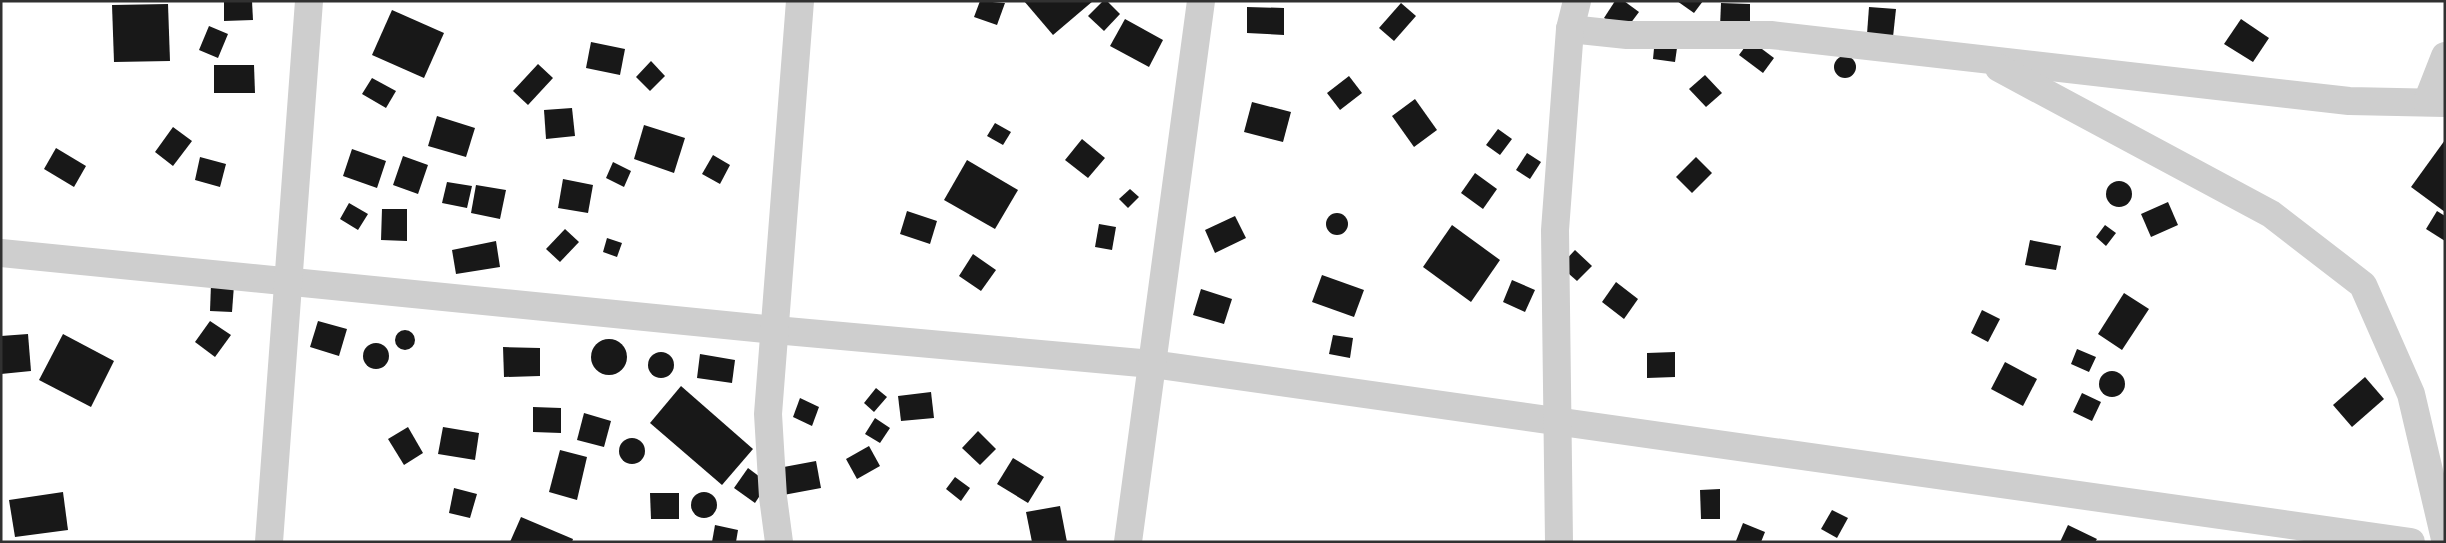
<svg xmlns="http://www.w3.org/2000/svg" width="2446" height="543" font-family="Ubuntu,sans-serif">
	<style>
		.building { fill: #181818 }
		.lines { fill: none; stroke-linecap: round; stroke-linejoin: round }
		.minor { stroke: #cecece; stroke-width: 28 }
	</style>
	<rect width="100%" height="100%" fill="#fff"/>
	<g class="building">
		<polygon points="224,1 252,1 253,20 224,21"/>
		<polygon points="980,1 1005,3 997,25 974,17"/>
		<polygon points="1024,1 1093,1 1053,35"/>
		<polygon points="1103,1 1107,1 1120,14 1104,31 1088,16"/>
		<polygon points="1615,1 1624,1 1639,12 1624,32 1604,18"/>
		<polygon points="1677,1 1703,1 1694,13"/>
		<polygon points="1401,3 1416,16 1394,41 1379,28"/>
		<polygon points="1721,3 1750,4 1750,28 1720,27"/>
		<polygon points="168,4 170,61 114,62 112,5"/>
		<polygon points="1247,7 1284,8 1284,35 1247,33"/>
		<polygon points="1869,7 1896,9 1893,37 1867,34"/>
		<polygon points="392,10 444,33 424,78 372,55"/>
		<polygon points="1125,19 1163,40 1149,67 1110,46"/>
		<polygon points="2241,19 2269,38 2253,62 2224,44"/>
		<polygon points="209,26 228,34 218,58 199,50"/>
		<polygon points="1655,38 1678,41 1675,62 1653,59"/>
		<polygon points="1750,40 1774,58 1763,73 1739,55"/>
		<polygon points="591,42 625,49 620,75 586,68"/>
		<circle cx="1845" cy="67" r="11"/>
		<polygon points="651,61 665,76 650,91 636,77"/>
		<polygon points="538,64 553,78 528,105 513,91"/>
		<polygon points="214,65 254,65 255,93 214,93"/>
		<polygon points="1705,75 1722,93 1706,107 1689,89"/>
		<polygon points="1349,76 1362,93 1340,110 1327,93"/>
		<polygon points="372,78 396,91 386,108 362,94"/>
		<polygon points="1415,99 1437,130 1414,147 1392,116"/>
		<polygon points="1252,102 1291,112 1283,142 1244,132"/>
		<polygon points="572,108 575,136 546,139 544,110"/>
		<polygon points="437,116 475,128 466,157 428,146"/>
		<polygon points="995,123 1011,132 1003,145 987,136"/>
		<polygon points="644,125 685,138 674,173 634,159"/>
		<polygon points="173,127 192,141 173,166 155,152"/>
		<polygon points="1498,129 1512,139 1500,155 1486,145"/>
		<polygon points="1082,139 1105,158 1088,178 1065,160"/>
		<polygon points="2445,140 2445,212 2411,187"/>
		<polygon points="56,148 86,166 74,187 44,169"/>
		<polygon points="352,149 386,161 377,188 343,176"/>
		<polygon points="1527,153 1541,162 1530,179 1516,170"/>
		<polygon points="713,155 730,165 720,184 702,174"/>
		<polygon points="403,156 428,165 418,194 393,185"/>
		<polygon points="200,157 226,164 220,187 195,180"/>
		<polygon points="1696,157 1712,173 1692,193 1676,177"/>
		<polygon points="967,160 1018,190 995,229 944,200"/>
		<polygon points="613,162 631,171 624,187 606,178"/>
		<polygon points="1475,173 1497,189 1483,209 1461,193"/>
		<polygon points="563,179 593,185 588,213 558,208"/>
		<circle cx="2119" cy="194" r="13"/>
		<polygon points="447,182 472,186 467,208 442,203"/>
		<polygon points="476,185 506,190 500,219 471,213"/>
		<polygon points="1130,189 1139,197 1128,208 1119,199"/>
		<polygon points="2168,202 2178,225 2151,237 2141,214"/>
		<polygon points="349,203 368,214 358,230 340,219"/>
		<polygon points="382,209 407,209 407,241 381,240"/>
		<polygon points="907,211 937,221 930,244 900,234"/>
		<polygon points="2437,211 2445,216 2445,241 2426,229"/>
		<circle cx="1337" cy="224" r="11"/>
		<polygon points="1235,216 1246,238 1215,253 1205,230"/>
		<polygon points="1099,224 1116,227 1112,250 1095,247"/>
		<polygon points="1452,225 1500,260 1471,302 1423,267"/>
		<polygon points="2105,225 2116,233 2106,246 2096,237"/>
		<polygon points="565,229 579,242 560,262 546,249"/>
		<polygon points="607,238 622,243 617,257 603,252"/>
		<polygon points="2030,240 2061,246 2056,270 2025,265"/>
		<polygon points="496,241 500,267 456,274 452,250"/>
		<polygon points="1575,250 1592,266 1577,281 1560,266"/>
		<polygon points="973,254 996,270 981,291 959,276"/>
		<polygon points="1322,275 1364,290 1354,317 1312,302"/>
		<polygon points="1512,280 1535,290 1525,312 1503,302"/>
		<polygon points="1616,282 1638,299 1624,319 1602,302"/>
		<polygon points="211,284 234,285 232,312 210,311"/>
		<polygon points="1201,289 1232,299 1224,324 1193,315"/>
		<polygon points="2124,293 2149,309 2122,350 2098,334"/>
		<polygon points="1982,310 2000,319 1988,342 1971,333"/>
		<polygon points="210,321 231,335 215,357 195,342"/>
		<polygon points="318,321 347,329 339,356 310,347"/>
		<circle cx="405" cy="340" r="10"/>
		<polygon points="28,334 31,371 1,374 1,336"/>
		<polygon points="63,334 114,361 91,407 39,380"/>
		<polygon points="1333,335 1353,338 1350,358 1329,354"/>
		<circle cx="609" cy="357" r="18"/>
		<circle cx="376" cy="356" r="13"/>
		<polygon points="503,347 540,348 540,376 504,377"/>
		<polygon points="2077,349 2096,357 2089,372 2071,364"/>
		<circle cx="661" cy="365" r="13"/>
		<polygon points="1675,352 1675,377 1647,378 1647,353"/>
		<polygon points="700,354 735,360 732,383 697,378"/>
		<polygon points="2005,362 2037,379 2023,406 1991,389"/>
		<circle cx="2112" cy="384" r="13"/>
		<polygon points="2365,377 2384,399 2352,427 2333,405"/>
		<polygon points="681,386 753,449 722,485 650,423"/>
		<polygon points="876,388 887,397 874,412 864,403"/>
		<polygon points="931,392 934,418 901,421 898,396"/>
		<polygon points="2082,393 2101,402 2092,421 2073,412"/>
		<polygon points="800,398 819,407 812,426 793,417"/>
		<polygon points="533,407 561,408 561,433 533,432"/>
		<polygon points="584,413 611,421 604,447 577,440"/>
		<polygon points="875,418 890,428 880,443 865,434"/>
		<polygon points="408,427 423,453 404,465 388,439"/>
		<polygon points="443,427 479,433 475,460 438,454"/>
		<polygon points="978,431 996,449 980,465 962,448"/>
		<circle cx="632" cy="451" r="13"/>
		<polygon points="869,446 880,466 857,479 846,459"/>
		<polygon points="560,450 587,457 577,500 549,492"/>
		<polygon points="1013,458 1044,477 1028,503 997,484"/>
		<polygon points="816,461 821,488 778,496 773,469"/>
		<polygon points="748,468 768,483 755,503 734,488"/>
		<polygon points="955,477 970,488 961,501 946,489"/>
		<polygon points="454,488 477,494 470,518 449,513"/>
		<polygon points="1720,489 1720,519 1701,519 1700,490"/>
		<polygon points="63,492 68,530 15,537 9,500"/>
		<circle cx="704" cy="505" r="13"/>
		<polygon points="650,493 679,493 679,519 651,519"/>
		<polygon points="1060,506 1067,542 1032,542 1026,512"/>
		<polygon points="1832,510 1848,518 1837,538 1821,529"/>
		<polygon points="521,517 573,539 572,542 510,542"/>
		<polygon points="1743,523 1765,532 1761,542 1736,541"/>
		<polygon points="715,525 738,530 736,542 712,542"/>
		<polygon points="2068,525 2097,539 2095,542 2060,542"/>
	</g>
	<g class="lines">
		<g class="minor">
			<polyline points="1570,29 1627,35 1771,35 2349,101 2445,103"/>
			<polyline points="1999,68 2271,214 2363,285 2411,394 2445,539"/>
			<polyline points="2427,102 2445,56"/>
			<polyline points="1,253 775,330 1152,364 2411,542"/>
			<polyline points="269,542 309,1"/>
			<polyline points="779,542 773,497 768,414 800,1"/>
			<polyline points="1128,542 1201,1"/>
			<polyline points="1559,542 1555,230 1570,29 1577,1"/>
		</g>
	</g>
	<rect width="2446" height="543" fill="none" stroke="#313131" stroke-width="5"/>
</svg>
